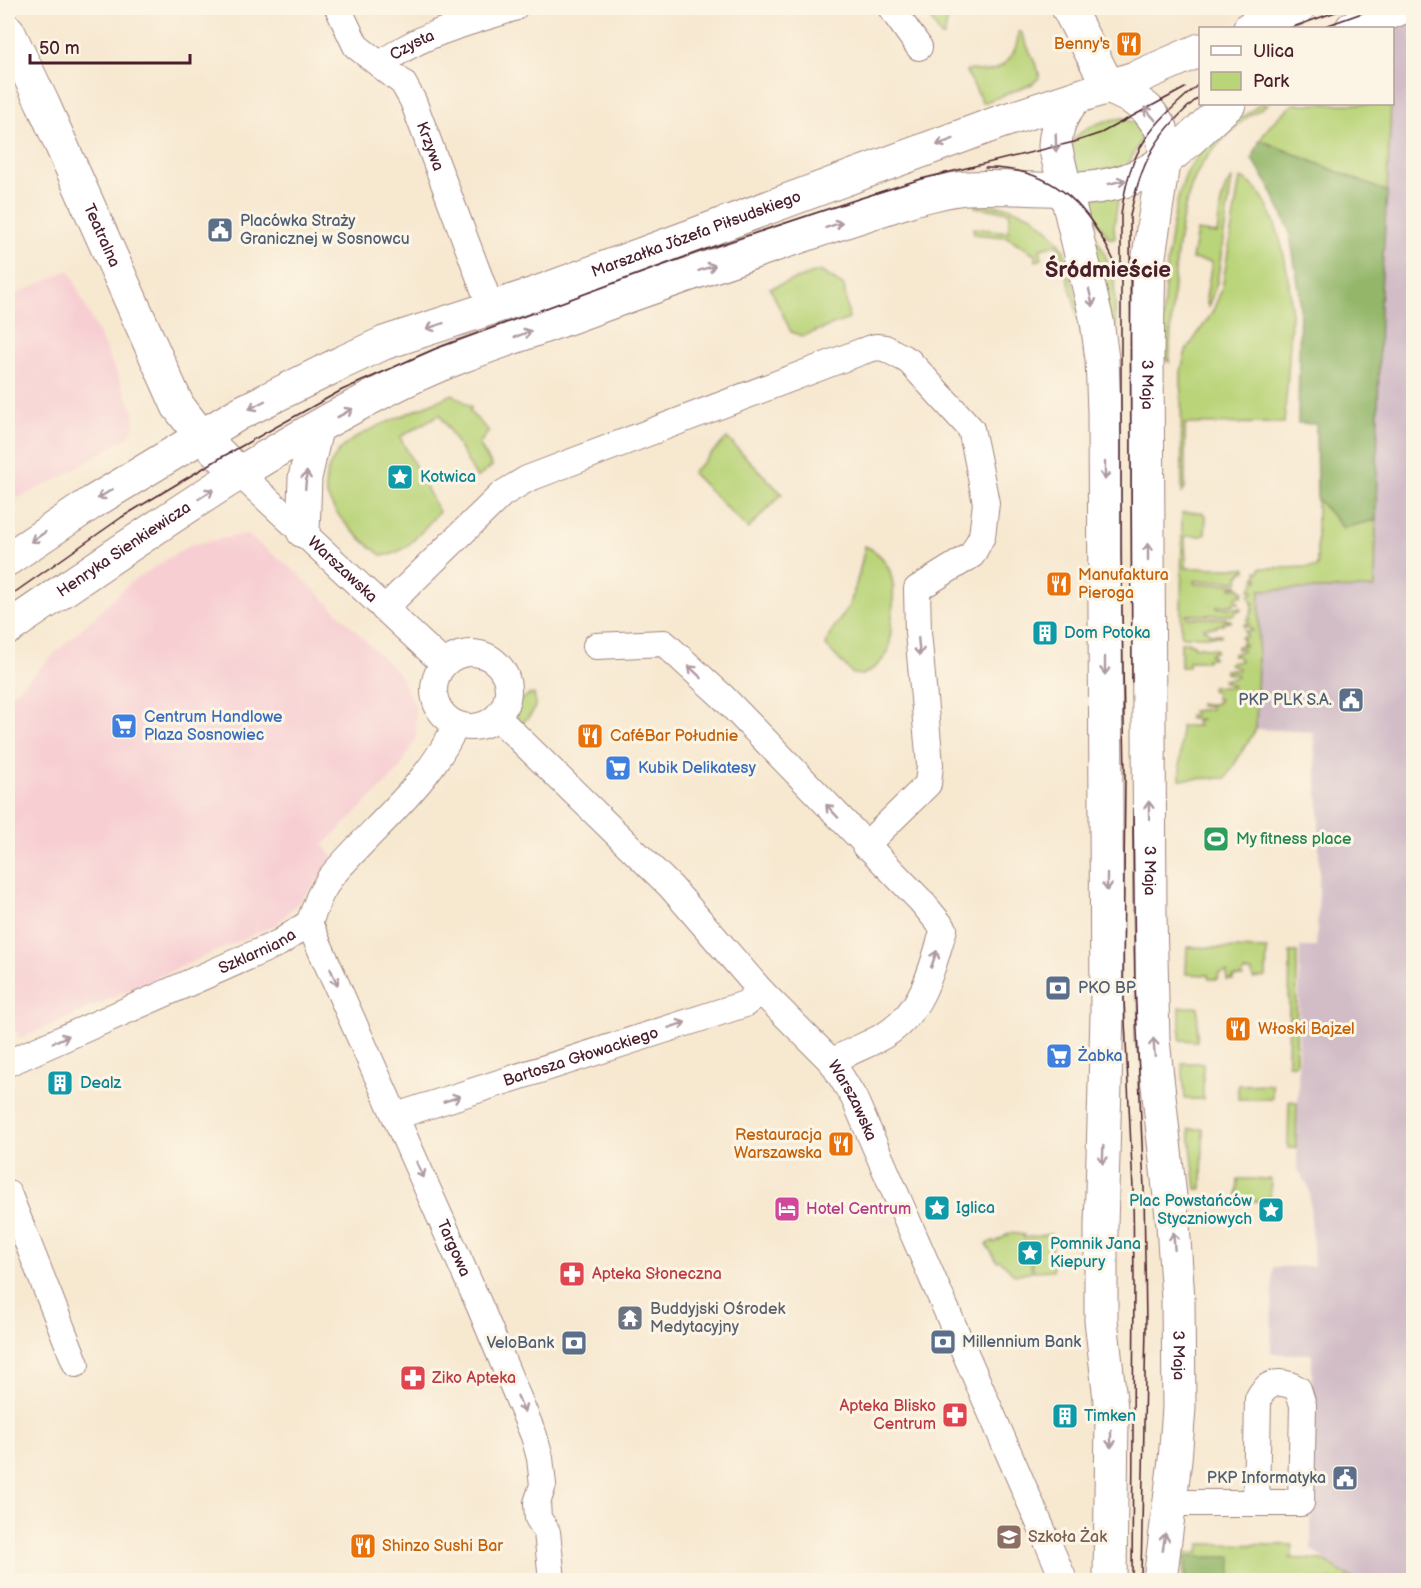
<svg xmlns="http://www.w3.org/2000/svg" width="1421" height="1588" font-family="'Balsamiq Sans',sans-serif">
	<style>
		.built { fill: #f7cfd3 }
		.industrial { fill: #d2bdc7 }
		.green { fill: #bad479; stroke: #827a52; stroke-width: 1.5 }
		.forest { fill: #93b669; stroke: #6e6a4a; stroke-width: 1.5 }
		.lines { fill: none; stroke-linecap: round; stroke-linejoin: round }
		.street-casing { stroke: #a0847e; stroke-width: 28 }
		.secondary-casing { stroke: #a0847e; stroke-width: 35 }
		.street { stroke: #fff; stroke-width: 26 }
		.secondary { stroke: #fff; stroke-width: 33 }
		.tram { stroke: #4a1f2b; stroke-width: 1.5 }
		.oneway { stroke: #ae9aa0 }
		.labels { text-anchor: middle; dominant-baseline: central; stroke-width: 6; stroke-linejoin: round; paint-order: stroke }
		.food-label { font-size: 16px; fill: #c56008; stroke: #fcf5e5; text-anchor: start }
		.street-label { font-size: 16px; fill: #4a1f2b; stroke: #fcf5e5 }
		.service-label { font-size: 16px; fill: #4e5e75; stroke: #fcf5e5; text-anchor: start }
		.culture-label { font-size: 16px; fill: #0d838f; stroke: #fcf5e5; text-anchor: start }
		.shop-label { font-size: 16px; fill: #366cbe; stroke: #fcf5e5; text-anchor: start }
		.leisure-label { font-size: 16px; fill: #27864d; stroke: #fcf5e5; text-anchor: start }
		.hotel-label { font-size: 16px; fill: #b23c85; stroke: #fcf5e5; text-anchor: start }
		.health-label { font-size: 16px; fill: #be3a42; stroke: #fcf5e5; text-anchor: start }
		.worship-label { font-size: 16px; fill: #5b616d; stroke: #fcf5e5; text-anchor: start }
		.education-label { font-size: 16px; fill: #785e54; stroke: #fcf5e5; text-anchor: start }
		.district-label { font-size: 22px; font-weight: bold; fill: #4a1f2b; stroke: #fcf5e5 }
	</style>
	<rect width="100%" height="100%" fill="#fcf5e5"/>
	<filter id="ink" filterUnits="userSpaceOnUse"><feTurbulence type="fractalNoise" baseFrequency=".0167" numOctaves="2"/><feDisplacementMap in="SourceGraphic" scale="12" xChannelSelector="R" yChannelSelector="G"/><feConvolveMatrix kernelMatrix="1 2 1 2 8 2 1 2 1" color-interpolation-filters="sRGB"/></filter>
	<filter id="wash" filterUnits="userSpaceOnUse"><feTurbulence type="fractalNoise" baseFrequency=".008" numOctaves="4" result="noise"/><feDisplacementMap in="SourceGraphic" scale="24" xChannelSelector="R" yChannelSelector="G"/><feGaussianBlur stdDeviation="1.35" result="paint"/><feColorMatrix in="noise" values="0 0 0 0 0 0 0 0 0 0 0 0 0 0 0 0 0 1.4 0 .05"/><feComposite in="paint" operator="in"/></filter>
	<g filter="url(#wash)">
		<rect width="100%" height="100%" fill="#f7e8d0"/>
		<g class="built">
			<polygon points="69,270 135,413 134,426 129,436 60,478 9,502 8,298"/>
			<polygon points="246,534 299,574 398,673 415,705 416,738 399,770 324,845 337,862 277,924 19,1039 8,1013 8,698 130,583 189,545"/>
		</g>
		<polygon class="industrial" points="1413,8 1413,1580 1354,1580 1311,1549 1312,1354 1271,1354 1273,1267 1314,1266 1309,1187 1297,1169 1300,947 1316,947 1319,893 1319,805 1313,732 1256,729 1260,590 1375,587 1380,306 1392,104 1392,28"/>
		<g class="green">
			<polygon points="925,8 955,8 947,22 944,37 941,37"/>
			<path d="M 1018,32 L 1021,32 L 1039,72 L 1039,78 L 1032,84 L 983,103 L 966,71 C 973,68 981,73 989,71 C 1007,68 1019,49 1018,32 Z"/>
			<path d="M 1260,104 L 1268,104 C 1262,109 1256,111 1249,116 C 1235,126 1215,147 1204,161 C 1173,205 1173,308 1169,362 L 1160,353 C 1164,309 1167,186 1198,156 C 1211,143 1225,127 1239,114 L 1243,117 Z"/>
			<polygon points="1293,104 1391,104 1387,192 1260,140 1271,124"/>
			<path d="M 1124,118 L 1137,125 L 1144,134 L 1127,167 L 1082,173 L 1076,168 L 1071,146 C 1079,126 1105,120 1124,118 Z"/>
			<path d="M 1240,178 C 1275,188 1290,274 1291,307 C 1291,345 1287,384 1284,423 L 1185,424 L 1185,489 L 1182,493 L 1181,371 L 1186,351 L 1212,313 L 1222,289 Z"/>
			<path d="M 1232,179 L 1217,283 L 1208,307 L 1206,298 L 1212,262 L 1192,259 L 1197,231 L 1217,234 C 1220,218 1219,190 1232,179 Z"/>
			<polygon points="1119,192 1114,226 1115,238 1109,238 1090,211 1088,212 1080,202"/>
			<polygon points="984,204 1008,207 1032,216 1049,230 1063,247 1085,325 1086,361 1076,309 1058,244 1040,248 1042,259 1036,261 1035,254 1007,237 974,234 973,228 1008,232 1010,212 975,207 975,205"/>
			<polygon points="1084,219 1103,250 1114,277 1117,367"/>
			<polygon points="820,271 844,286 849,319 803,336 791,332 770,288"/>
			<path d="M 453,394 L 471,407 L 470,412 L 489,431 L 479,444 L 492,466 L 477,478 L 440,414 L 400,437 L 439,512 C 423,528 405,558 381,555 C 363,541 341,523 330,502 C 318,481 331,456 349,442 C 361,433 376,427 390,421 C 411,412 432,403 453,394 Z"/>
			<polygon points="727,438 782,494 748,529 692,473"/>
			<polygon points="1317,499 1343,528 1376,520 1375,588 1260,590 1256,729 1226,778 1180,779 1181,726 1198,726 1195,721 1201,721 1202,719 1189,719 1189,716 1194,716 1192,711 1211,709 1211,706 1200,706 1200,704 1216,704 1216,702 1219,702 1219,699 1216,699 1216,692 1211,690 1212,687 1232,687 1232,685 1223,682 1223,680 1237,677 1237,675 1225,673 1225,670 1239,670 1239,668 1229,665 1229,663 1241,661 1237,656 1233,656 1233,654 1243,651 1243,649 1237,649 1237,646 1245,646 1245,644 1241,644 1244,639 1241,639 1241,637 1247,636 1244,631 1252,631 1250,627 1244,627 1244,624 1249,624 1247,619 1250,619 1249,615 1252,614 1251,610 1253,610 1252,605 1254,603 1252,603 1249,595 1254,592 1254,590 1250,590 1255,581 1258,581 1258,578 1255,578 1256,576 1258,575 1257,571 1260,571 1260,568 1317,567"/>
			<polygon points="1202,512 1206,517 1205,534 1201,536 1185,536 1186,568 1246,568 1246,571 1243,571 1239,576 1239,581 1194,581 1195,584 1238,584 1238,586 1232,586 1231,588 1241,588 1241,591 1244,591 1242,596 1238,596 1236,599 1239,603 1233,603 1233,605 1217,606 1217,608 1241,608 1241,610 1238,610 1234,615 1186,615 1187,618 1226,618 1226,620 1231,620 1231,622 1223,622 1223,625 1217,625 1217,627 1204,627 1203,629 1207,630 1210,634 1221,634 1221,636 1181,636 1182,513"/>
			<path d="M 865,546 C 900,561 894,596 891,627 C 890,635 891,648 887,654 C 881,663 871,671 862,675 L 853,674 L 826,646 C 828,630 842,620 849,605 C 857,586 861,566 865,546 Z"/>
			<polygon points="1181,642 1189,642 1189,644 1194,644 1194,646 1216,649 1216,651 1210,654 1213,656 1213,658 1207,658 1207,661 1189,661 1189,667 1181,667"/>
			<path d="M 534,694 C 538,712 531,714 519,726 L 515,709 L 516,704 L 528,695 Z"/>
			<polygon points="1187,947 1267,949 1266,977 1253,979 1252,972 1243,972 1243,977 1233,977 1233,980 1227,980 1227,972 1219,973 1218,979 1209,979 1208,975 1186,974"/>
			<polygon points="1290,952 1297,952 1296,1064 1288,1064"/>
			<polygon points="1180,1007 1198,1007 1197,1041 1180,1040"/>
			<polygon points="1182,1063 1203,1063 1203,1099 1185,1099"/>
			<polygon points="1272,1084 1272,1099 1238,1099 1238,1085"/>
			<polygon points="1289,1101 1297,1102 1296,1148 1288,1148"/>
			<polygon points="1189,1129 1203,1129 1202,1189 1196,1189"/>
			<polygon points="1238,1179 1271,1179 1270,1201 1237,1201"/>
			<polygon points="1010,1233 1024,1235 1024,1238 1051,1234 1053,1270 1034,1271 1031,1258 1035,1258 1035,1248 1025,1248 1025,1257 1030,1258 1032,1271 1015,1275 1000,1260 997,1261 986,1244 993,1241 994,1243"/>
			<polygon points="1200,1544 1292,1545 1292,1557 1288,1558 1323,1560 1354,1580 1183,1580 1183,1553 1199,1553"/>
		</g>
		<g class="forest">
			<polygon points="1260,140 1387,192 1380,306 1376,520 1343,528 1317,499 1316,424 1298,423 1300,295 1289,229 1268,184 1252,159"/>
			<polygon points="1186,1557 1232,1557 1231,1578 1248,1578 1248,1580 1186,1580"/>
		</g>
	</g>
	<g filter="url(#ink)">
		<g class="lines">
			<defs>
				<g id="street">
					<path id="s1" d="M 338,8 L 356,46 L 403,83 L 413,101 L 491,308"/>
					<polyline points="891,8 919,47"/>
					<path id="s2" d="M 380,65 C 418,34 468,23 514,8"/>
					<path id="s3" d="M 240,474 L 444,664"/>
					<polyline points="384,609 502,494 527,479 863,351 876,347 885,348 909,361 971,429 976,452 986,503 982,536 972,555 917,589 918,632 930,765 928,784 865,846"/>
					<path d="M 596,646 L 664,643 L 723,697 L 921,901 L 944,929 C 932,967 925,1006 891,1031 C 873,1044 850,1050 832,1062"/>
					<circle cx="471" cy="690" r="37"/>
					<path id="s4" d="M 497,717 L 671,887 L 761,991 L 832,1062 L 854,1098 L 1064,1580"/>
					<path id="s5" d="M 309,923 L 480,1307 L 534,1436 L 540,1458 L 543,1485 L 537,1503 L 538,1518 L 547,1532 L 552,1580"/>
					<path id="s6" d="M 8,1063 L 279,943 L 309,923 L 320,895 L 330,878 C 372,828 428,786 456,725"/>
					<path id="s7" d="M 396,1116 L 745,1004 L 761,991"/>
					<polyline points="8,1193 76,1364"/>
					<path d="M 1169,1503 L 1301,1503 L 1303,1405 L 1298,1389 C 1281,1379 1267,1381 1258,1399 L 1256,1503"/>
				</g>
				<g id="secondary">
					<polyline points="1068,8 1109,87"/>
					<polyline points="1250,28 1298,8"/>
					<polyline points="1352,28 1401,8"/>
					<path id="s8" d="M 8,31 L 43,104 L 178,406 L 201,436 L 240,474"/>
					<path id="s9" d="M 1109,87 L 1132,98 L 1147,109 L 1161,128 L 1165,150 L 1149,256 L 1147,352 L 1150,915 L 1153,1040 L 1173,1225 L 1178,1299 L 1179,1408 L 1175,1460 L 1160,1580"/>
					<path d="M 1074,99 C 1062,114 1056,126 1055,146 L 1097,321 L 1102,359 L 1104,412 L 1107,1014 L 1101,1226 L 1101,1320 L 1112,1417 L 1110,1580"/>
					<polyline points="303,531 305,478 316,429"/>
					<path id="s10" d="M 8,559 L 93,502 L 240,413 L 341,363 L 384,343 L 534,294 L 1000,122 L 1138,77 L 1200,50"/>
					<path id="s11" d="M 8,628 C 136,541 263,450 402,382 C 457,355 516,337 573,316 C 685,275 799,236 913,199 C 931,195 948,189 967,188 C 1025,184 1084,200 1140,175 C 1175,159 1200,128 1229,104"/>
				</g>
			</defs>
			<use href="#street" class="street-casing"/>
			<use href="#secondary" class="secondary-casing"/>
			<use href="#street" class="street"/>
			<use href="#secondary" class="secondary"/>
			<g class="tram">
				<polyline points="1290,28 1347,8"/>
				<polyline points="1320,28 1376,8"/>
				<path d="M 985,168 C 1058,167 1092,210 1119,272"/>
				<polyline points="8,597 122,517 222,457 342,390 435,349 707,249 858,199 921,179 1074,142 1101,133 1185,88"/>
				<path d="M 1132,682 L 1130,216 C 1141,160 1157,133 1200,96"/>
				<polyline points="1133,808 1135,983 1144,1189 1146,1325 1141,1576"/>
				<path d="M 1132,1580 L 1134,1280 L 1133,1189 L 1123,979 L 1125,776 L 1121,555 L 1121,215 C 1130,146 1150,127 1200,83"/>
			</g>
		</g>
		<defs><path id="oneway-shaft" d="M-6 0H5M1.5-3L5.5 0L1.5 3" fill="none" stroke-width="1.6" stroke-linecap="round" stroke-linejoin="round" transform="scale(1.5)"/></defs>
		<g class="oneway">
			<use href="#oneway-shaft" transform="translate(1150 114) rotate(-131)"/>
			<use href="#oneway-shaft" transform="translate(945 142) rotate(160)"/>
			<use href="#oneway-shaft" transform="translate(1056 143) rotate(88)"/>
			<use href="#oneway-shaft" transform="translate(1117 182) rotate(-14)"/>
			<use href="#oneway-shaft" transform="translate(834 225) rotate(-19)"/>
			<use href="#oneway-shaft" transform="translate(707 268) rotate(-19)"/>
			<use href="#oneway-shaft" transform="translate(1091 298) rotate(77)"/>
			<use href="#oneway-shaft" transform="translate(435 326) rotate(162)"/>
			<use href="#oneway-shaft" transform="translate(523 334) rotate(-20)"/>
			<use href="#oneway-shaft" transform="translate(257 405) rotate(152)"/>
			<use href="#oneway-shaft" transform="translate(345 413) rotate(-29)"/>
			<use href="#oneway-shaft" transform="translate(1105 471) rotate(90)"/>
			<use href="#oneway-shaft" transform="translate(306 480) rotate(-85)"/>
			<use href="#oneway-shaft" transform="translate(105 494) rotate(148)"/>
			<use href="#oneway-shaft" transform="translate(206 494) rotate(-33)"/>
			<use href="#oneway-shaft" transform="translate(38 537) rotate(146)"/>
			<use href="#oneway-shaft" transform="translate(1148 552) rotate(-90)"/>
			<use href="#oneway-shaft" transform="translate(919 647) rotate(85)"/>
			<use href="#oneway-shaft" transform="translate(1105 666) rotate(90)"/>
			<use href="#oneway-shaft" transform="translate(695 672) rotate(-137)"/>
			<use href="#oneway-shaft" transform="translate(1149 810) rotate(-91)"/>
			<use href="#oneway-shaft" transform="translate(832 811) rotate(-133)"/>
			<use href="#oneway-shaft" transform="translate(1107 882) rotate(90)"/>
			<use href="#oneway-shaft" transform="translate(934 959) rotate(-71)"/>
			<use href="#oneway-shaft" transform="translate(334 977) rotate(66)"/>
			<use href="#oneway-shaft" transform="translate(677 1025) rotate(-18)"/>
			<use href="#oneway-shaft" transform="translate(61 1039) rotate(-24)"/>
			<use href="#oneway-shaft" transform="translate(1154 1047) rotate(-95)"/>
			<use href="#oneway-shaft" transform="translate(452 1099) rotate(-18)"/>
			<use href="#oneway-shaft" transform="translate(1103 1155) rotate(92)"/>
			<use href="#oneway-shaft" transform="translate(420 1170) rotate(66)"/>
			<use href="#oneway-shaft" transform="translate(1174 1241) rotate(-94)"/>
			<use href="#oneway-shaft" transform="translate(521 1404) rotate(67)"/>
			<use href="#oneway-shaft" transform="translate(1111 1439) rotate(90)"/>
			<use href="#oneway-shaft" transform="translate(1164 1542) rotate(-82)"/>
		</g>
	</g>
	<defs>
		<symbol id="restaurant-square" viewBox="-11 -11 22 22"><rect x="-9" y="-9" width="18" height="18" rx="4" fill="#e8710a" stroke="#fcf5e5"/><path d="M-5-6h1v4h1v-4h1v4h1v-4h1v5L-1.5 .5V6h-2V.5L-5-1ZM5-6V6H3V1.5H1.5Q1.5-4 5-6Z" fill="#fff"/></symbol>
		<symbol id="civic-square" viewBox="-11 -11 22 22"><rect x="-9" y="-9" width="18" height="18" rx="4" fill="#5c6f8a" stroke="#fcf5e5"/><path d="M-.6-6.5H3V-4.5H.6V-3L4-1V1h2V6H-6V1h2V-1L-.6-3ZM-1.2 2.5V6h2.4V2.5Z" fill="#fff"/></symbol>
		<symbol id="sight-square" viewBox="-11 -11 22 22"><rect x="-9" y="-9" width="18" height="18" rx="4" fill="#0f9aa8" stroke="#fcf5e5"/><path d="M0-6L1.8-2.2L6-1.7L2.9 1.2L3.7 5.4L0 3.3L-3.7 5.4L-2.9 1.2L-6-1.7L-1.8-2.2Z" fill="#fff"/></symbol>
		<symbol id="building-square" viewBox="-11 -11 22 22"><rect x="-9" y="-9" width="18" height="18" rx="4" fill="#0f9aa8" stroke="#fcf5e5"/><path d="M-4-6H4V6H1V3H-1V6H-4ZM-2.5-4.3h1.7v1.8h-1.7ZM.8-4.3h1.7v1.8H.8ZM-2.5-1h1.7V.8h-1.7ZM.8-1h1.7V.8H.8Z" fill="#fff"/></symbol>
		<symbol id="supermarket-square" viewBox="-11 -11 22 22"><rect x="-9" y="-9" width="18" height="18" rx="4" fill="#3f7fe0" stroke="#fcf5e5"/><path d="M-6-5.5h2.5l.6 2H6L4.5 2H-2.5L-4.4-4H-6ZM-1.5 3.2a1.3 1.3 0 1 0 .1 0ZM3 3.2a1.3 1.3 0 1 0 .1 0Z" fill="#fff"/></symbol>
		<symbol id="stadium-square" viewBox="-11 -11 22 22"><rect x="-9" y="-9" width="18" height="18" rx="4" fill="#2e9e5b" stroke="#fcf5e5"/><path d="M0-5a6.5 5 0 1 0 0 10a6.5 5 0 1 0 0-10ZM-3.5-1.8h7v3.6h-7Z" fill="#fff"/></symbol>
		<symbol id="bank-square" viewBox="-11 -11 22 22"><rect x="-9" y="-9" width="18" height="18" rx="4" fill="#5c6f8a" stroke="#fcf5e5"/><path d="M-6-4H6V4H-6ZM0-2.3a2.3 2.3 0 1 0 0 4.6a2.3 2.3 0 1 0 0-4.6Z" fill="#fff"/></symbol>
		<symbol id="hotel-square" viewBox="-11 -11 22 22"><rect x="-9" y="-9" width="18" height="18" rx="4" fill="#d1479c" stroke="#fcf5e5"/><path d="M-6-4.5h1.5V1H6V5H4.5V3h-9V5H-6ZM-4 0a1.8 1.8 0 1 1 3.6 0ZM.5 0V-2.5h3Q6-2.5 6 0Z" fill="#fff"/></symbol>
		<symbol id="pharmacy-square" viewBox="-11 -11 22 22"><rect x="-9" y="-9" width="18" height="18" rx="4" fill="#e0444e" stroke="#fcf5e5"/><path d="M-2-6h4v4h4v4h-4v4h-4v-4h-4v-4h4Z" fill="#fff"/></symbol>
		<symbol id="temple-square" viewBox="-11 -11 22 22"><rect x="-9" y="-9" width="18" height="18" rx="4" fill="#6b7280" stroke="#fcf5e5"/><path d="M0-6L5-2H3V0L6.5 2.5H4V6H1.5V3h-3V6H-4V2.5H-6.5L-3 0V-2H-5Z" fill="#fff"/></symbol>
		<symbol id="school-square" viewBox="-11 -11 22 22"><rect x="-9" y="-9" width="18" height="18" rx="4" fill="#8d6e63" stroke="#fcf5e5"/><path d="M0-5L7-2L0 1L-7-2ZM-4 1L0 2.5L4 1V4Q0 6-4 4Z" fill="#fff"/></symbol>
	</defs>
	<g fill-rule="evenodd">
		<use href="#restaurant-square" x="1114" y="29" width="30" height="30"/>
		<use href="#civic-square" x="205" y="215" width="30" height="30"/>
		<use href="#sight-square" x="385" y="462" width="30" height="30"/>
		<use href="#restaurant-square" x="1044" y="569" width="30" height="30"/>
		<use href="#building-square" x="1030" y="618" width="30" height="30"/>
		<use href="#civic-square" x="1336" y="685" width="30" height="30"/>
		<use href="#supermarket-square" x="109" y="711" width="30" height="30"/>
		<use href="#restaurant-square" x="575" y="721" width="30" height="30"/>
		<use href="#supermarket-square" x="603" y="753" width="30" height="30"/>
		<use href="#stadium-square" x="1201" y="824" width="30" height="30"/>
		<use href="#bank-square" x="1043" y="973" width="30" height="30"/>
		<use href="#restaurant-square" x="1223" y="1014" width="30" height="30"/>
		<use href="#supermarket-square" x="1044" y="1041" width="30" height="30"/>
		<use href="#building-square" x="45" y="1068" width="30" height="30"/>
		<use href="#restaurant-square" x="826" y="1129" width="30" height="30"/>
		<use href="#sight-square" x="922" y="1193" width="30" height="30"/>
		<use href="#hotel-square" x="772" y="1194" width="30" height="30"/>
		<use href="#sight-square" x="1256" y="1195" width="30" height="30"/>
		<use href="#sight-square" x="1015" y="1238" width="30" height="30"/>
		<use href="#pharmacy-square" x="557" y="1259" width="30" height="30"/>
		<use href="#temple-square" x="615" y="1303" width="30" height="30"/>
		<use href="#bank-square" x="928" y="1327" width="30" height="30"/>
		<use href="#bank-square" x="559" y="1328" width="30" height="30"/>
		<use href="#pharmacy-square" x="398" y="1363" width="30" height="30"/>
		<use href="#pharmacy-square" x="940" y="1400" width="30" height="30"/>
		<use href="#building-square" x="1050" y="1401" width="30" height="30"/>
		<use href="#civic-square" x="1330" y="1463" width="30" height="30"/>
		<use href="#school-square" x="994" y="1522" width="30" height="30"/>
		<use href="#restaurant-square" x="348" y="1531" width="30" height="30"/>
	</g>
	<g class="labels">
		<g class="food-label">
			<text x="1110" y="44" text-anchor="end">Benny's</text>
			<text x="1078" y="575">Manufaktura<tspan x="1078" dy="18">Pieroga</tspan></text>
			<text x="610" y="736">CaféBar Południe</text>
			<text x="1258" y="1029">Włoski Bajzel</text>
			<text x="822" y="1135" text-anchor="end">Restauracja<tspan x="822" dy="18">Warszawska</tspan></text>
			<text x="382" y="1546">Shinzo Sushi Bar</text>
		</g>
		<g class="street-label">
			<text stroke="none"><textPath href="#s2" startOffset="38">Czysta</textPath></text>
			<text stroke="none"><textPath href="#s1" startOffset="171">Krzywa</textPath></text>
			<text stroke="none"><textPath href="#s10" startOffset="765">Marszałka Józefa Piłsudskiego</textPath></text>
			<text stroke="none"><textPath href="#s8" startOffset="225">Teatralna</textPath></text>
			<text stroke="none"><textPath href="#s9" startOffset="326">3 Maja</textPath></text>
			<text stroke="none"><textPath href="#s11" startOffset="140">Henryka Sienkiewicza</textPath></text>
			<text stroke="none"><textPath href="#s3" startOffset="140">Warszawska</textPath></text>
			<text stroke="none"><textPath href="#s9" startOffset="812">3 Maja</textPath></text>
			<text stroke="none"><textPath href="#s6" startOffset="273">Szklarniana</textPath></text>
			<text stroke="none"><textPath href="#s7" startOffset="194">Bartosza Głowackiego</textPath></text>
			<text stroke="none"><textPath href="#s4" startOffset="525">Warszawska</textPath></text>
			<text stroke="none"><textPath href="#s5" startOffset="356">Targowa</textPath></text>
			<text stroke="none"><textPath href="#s9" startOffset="1298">3 Maja</textPath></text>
		</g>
		<g class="service-label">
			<text x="240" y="221">Placówka Straży<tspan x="240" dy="18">Granicznej w Sosnowcu</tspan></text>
			<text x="1332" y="700" text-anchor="end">PKP PLK S.A.</text>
			<text x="1078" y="988">PKO BP</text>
			<text x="962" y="1342">Millennium Bank</text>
			<text x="554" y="1343" text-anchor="end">VeloBank</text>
			<text x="1326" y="1478" text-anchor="end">PKP Informatyka</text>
		</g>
		<g class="culture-label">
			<text x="420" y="477">Kotwica</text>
			<text x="1064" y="633">Dom Potoka</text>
			<text x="80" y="1083">Dealz</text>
			<text x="1252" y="1201" text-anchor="end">Plac Powstańców<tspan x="1252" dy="18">Styczniowych</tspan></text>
			<text x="956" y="1208">Iglica</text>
			<text x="1050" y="1244">Pomnik Jana<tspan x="1050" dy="18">Kiepury</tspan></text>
			<text x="1084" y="1416">Timken</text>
		</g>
		<g class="shop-label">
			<text x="144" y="717">Centrum Handlowe<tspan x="144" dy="18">Plaza Sosnowiec</tspan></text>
			<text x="638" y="768">Kubik Delikatesy</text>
			<text x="1078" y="1056">Żabka</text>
		</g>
		<g class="leisure-label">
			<text x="1236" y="839">My fitness place</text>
		</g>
		<g class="hotel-label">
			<text x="806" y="1209">Hotel Centrum</text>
		</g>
		<g class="health-label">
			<text x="592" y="1274">Apteka Słoneczna</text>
			<text x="432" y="1378">Ziko Apteka</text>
			<text x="936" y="1406" text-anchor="end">Apteka Blisko<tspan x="936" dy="18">Centrum</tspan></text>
		</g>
		<g class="worship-label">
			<text x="650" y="1309">Buddyjski Ośrodek<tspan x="650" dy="18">Medytacyjny</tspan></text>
		</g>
		<g class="education-label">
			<text x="1028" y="1537">Szkoła Żak</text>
		</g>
		<g class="district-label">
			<text x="1108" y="270">Śródmieście</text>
		</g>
	</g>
	<rect width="1421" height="1588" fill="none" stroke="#fcf5e5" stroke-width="30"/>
	<rect x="1199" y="27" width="195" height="78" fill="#fcf5e5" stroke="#b59f9b" stroke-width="1.5"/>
	<rect x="1211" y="46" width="30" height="9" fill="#ffffff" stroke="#b59f9b" stroke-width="1.5"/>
	<text x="1253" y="57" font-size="18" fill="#4a1f2b">Ulica</text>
	<rect x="1211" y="72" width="30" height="18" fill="#bad479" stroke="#b59f9b" stroke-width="1.5"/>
	<text x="1253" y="87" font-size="18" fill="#4a1f2b">Park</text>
	<path d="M30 54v9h160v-9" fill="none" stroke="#4a1f2b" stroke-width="3"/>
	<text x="39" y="54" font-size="18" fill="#4a1f2b" stroke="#fcf5e5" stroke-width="4.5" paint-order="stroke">50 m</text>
</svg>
